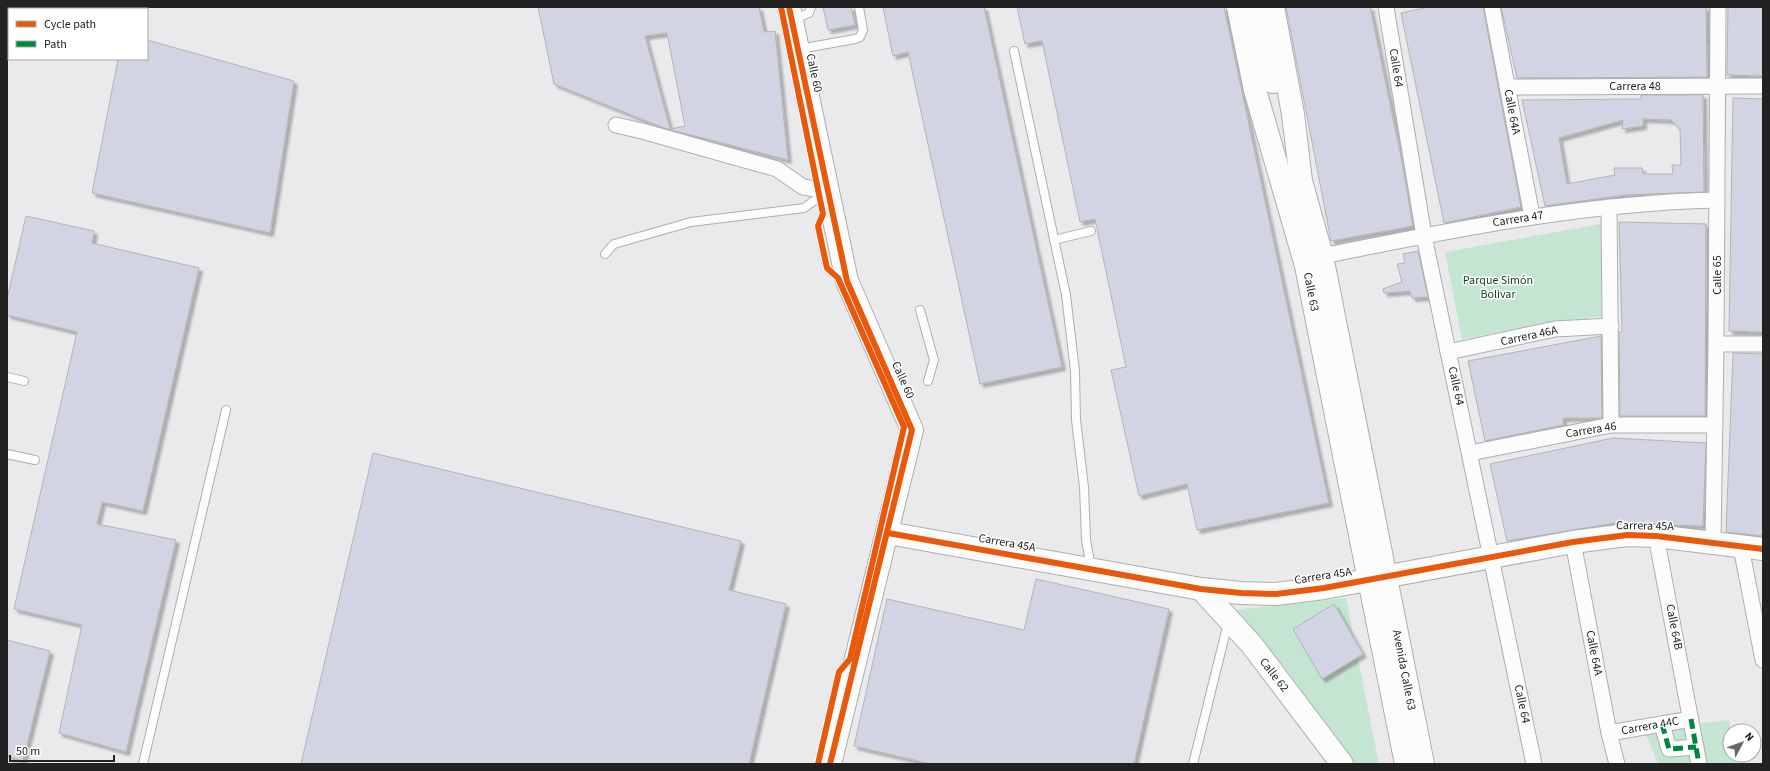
<svg xmlns="http://www.w3.org/2000/svg" width="1770" height="771" font-family="'Source Sans 3',sans-serif">
	<style>
		.green { fill: #c4e5d1 }
		.building { fill: #d3d4e3; stroke: #b4b4b5; fill-rule: evenodd; filter: url(#shadow) }
		.lines { fill: none; stroke-linecap: round; stroke-linejoin: round }
		.lane-casing { stroke: #aeaeb0; stroke-width: 10 }
		.street-casing { stroke: #aeaeb0; stroke-width: 17 }
		.secondary-casing { stroke: #aeaeb0; stroke-width: 24 }
		.primary-casing { stroke: #aeaeb0; stroke-width: 24 }
		.lane { stroke: #fcfcfc; stroke-width: 8 }
		.street { stroke: #fcfcfc; stroke-width: 15 }
		.secondary { stroke: #fcfcfc; stroke-width: 22 }
		.primary { stroke: #fcfcfc; stroke-width: 22 }
		.quiet { stroke: #00873e; stroke-width: 5; stroke-dasharray: 10 5; stroke-linecap: butt }
		.cycleway-casing { stroke: #fff; stroke-width: 8 }
		.cycleway { stroke: #e8590c; stroke-width: 6 }
		.labels { text-anchor: middle; dominant-baseline: central; stroke-width: 3; stroke-linejoin: round; paint-order: stroke }
		.street-label { font-size: 12px; fill: #222223; stroke: #fff }
		.park-label { font-size: 12px; fill: #0d3922; stroke: #fff }
	</style>
	<defs>
		<filter id="shadow"><feDropShadow dx="3.5" dy="3.5" stdDeviation="1" flood-color="#0004"/></filter>
	</defs>
	<rect width="100%" height="100%" fill="#eaeaec"/>
	<g class="green">
		<polygon points="1601,224 1606,316 1560,321 1462,339 1445,252"/>
		<polygon points="1346,598 1379,764 1355,764 1234,610"/>
		<polygon points="1729,720 1731,731 1730,731 1730,755 1736,755 1738,764 1658,764 1644,730"/>
	</g>
	<g class="building">
		<path d="M 538,7 L 759,7 L 764,32 L 775,31 L 788,160 L 664,128 L 554,84 ZM 667,33 L 685,126 L 670,129 L 645,36 Z"/>
		<polygon points="823,7 851,7 855,25 828,30"/>
		<polygon points="883,7 984,7 1062,367 980,384 908,52 893,56"/>
		<polygon points="1017,7 1224,7 1329,503 1197,530 1187,484 1139,496 1111,370 1126,367 1095,219 1080,222 1042,41 1025,44"/>
		<polygon points="1286,7 1370,7 1403,167 1413,226 1331,241"/>
		<polygon points="1429,7 1483,7 1521,207 1444,223 1401,13"/>
		<polygon points="1501,7 1706,7 1707,77 1517,78"/>
		<polygon points="1728,7 1763,7 1763,76 1727,75"/>
		<polygon points="147,40 294,81 270,233 92,193 118,59 147,59"/>
		<path d="M 1641,95 L 1703,95 L 1704,192 L 1625,195 L 1545,206 L 1522,100 L 1641,99 ZM 1643,119 L 1671,120 L 1680,129 L 1681,165 L 1672,165 L 1673,174 L 1643,174 L 1642,168 L 1614,168 L 1615,175 L 1567,184 L 1559,138 L 1623,120 L 1622,129 L 1643,126 Z"/>
		<polygon points="1733,98 1763,99 1763,332 1729,331"/>
		<polygon points="26,216 94,231 92,243 199,268 143,511 102,502 97,524 176,540 126,752 59,733 82,625 14,609 77,332 7,315 7,299"/>
		<polygon points="1619,222 1706,224 1705,416 1620,416 1619,332 1622,332"/>
		<polygon points="1418,251 1428,297 1412,298 1410,291 1384,293 1383,289 1402,282 1397,264 1405,263 1403,254"/>
		<polygon points="1601,336 1602,418 1563,418 1563,425 1485,441 1468,361"/>
		<polygon points="1733,353 1763,354 1763,536 1726,532"/>
		<polygon points="1613,438 1706,443 1703,526 1615,523 1507,541 1490,464"/>
		<polygon points="373,453 741,541 729,590 786,604 749,764 301,764"/>
		<polygon points="1036,579 1169,609 1134,764 931,764 854,746 887,599 1024,630"/>
		<polygon points="1334,604 1363,654 1322,679 1293,629"/>
		<polygon points="7,640 50,651 23,761 7,756"/>
	</g>
	<g class="lines">
		<defs>
			<g id="lane">
				<polyline points="792,20 809,13 811,7"/>
				<polyline points="799,49 855,39 860,37 863,30 859,7"/>
				<polyline points="1014,51 1066,295 1075,371 1076,420 1084,487 1086,540 1091,568"/>
				<polyline points="1054,240 1091,231"/>
				<polyline points="605,254 614,244 691,222 804,208 826,192"/>
				<polyline points="920,310 934,360 928,381"/>
				<polyline points="7,377 24,381"/>
				<polyline points="7,454 35,460"/>
				<polyline points="143,764 226,410"/>
				<polyline points="1193,764 1228,623"/>
			</g>
			<g id="street">
				<polyline points="1386,7 1424,236 1534,764"/>
				<polyline points="1492,7 1532,216"/>
				<polyline points="1507,87 1763,86"/>
				<polyline points="616,125 642,131 777,169 803,187 827,191"/>
				<polyline points="1609,207 1611,425"/>
				<path d="M 1322,256 C 1452,230 1583,203 1717,200"/>
				<polyline points="1716,344 1763,344"/>
				<polyline points="1448,352 1555,329 1611,326"/>
				<polyline points="1470,453 1611,425 1715,425"/>
				<polyline points="1656,536 1699,764"/>
				<polyline points="1573,542 1609,733 1617,764"/>
				<polyline points="1713,542 1716,344 1718,7"/>
				<polyline points="1741,547 1763,660"/>
				<polyline points="1662,724 1669,749 1696,747"/>
				<polyline points="1609,733 1691,719"/>
			</g>
			<g id="secondary">
				<polyline points="789,7 847,281 912,430 830,764"/>
				<polyline points="888,533 1201,589 1241,593 1276,594 1324,588 1573,542 1627,535 1656,536 1763,549"/>
				<polyline points="1201,589 1252,645 1342,764"/>
			</g>
			<g id="primary">
				<polyline points="1238,7 1255,90 1306,266 1406,764"/>
				<polyline points="1256,7 1273,82"/>
				<polyline points="1273,7 1293,114 1301,181 1322,256 1423,764"/>
			</g>
		</defs>
		<use href="#lane" class="lane-casing"/>
		<use href="#street" class="street-casing"/>
		<use href="#secondary" class="secondary-casing"/>
		<use href="#primary" class="primary-casing"/>
		<use href="#lane" class="lane"/>
		<use href="#street" class="street"/>
		<use href="#secondary" class="secondary"/>
		<use href="#primary" class="primary"/>
		<g class="quiet">
			<polyline points="1691,719 1699,764"/>
			<polyline points="1662,724 1669,749 1696,747"/>
		</g>
		<defs>
			<g id="cycleway">
				<polyline points="781,7 823,214 818,226 827,268 838,278 904,427 850,659 839,672 818,764"/>
				<polyline points="789,7 847,281 912,430 830,764"/>
				<polyline points="888,533 1201,589 1241,593 1276,594 1324,588 1573,542 1627,535 1656,536 1763,549"/>
			</g>
		</defs>
		<use href="#cycleway" class="cycleway-casing"/>
		<use href="#cycleway" class="cycleway"/>
	</g>
	<g class="labels">
		<g class="street-label">
			<text transform="translate(1396 68) rotate(81)">Calle 64</text>
			<text transform="translate(814 73) rotate(78)">Calle 60</text>
			<text x="1635" y="86">Carrera 48</text>
			<text transform="translate(1512 112) rotate(79)">Calle 64A</text>
			<text transform="translate(1518 219) rotate(-9)">Carrera 47</text>
			<text transform="translate(1717 275) rotate(-90)">Calle 65</text>
			<text transform="translate(1311 292) rotate(79)">Calle 63</text>
			<text transform="translate(1529 336) rotate(-12)">Carrera 46A</text>
			<text transform="translate(903 380) rotate(66)">Calle 60</text>
			<text transform="translate(1456 386) rotate(78)">Calle 64</text>
			<text transform="translate(1591 430) rotate(-9)">Carrera 46</text>
			<text transform="translate(1645 526) rotate(1)">Carrera 45A</text>
			<text transform="translate(1007 543) rotate(10)">Carrera 45A</text>
			<text transform="translate(1323 576) rotate(-9)">Carrera 45A</text>
			<text transform="translate(1674 627) rotate(79)">Calle 64B</text>
			<text transform="translate(1594 653) rotate(79)">Calle 64A</text>
			<text transform="translate(1404 670) rotate(79)">Avenida Calle 63</text>
			<text transform="translate(1274 675) rotate(52)">Calle 62</text>
			<text transform="translate(1522 704) rotate(78)">Calle 64</text>
			<text transform="translate(1650 726) rotate(-10)">Carrera 44C</text>
		</g>
		<g class="park-label">
			<text x="1498" y="280">Parque Simón<tspan x="1498" dy="14">Bolivar</tspan></text>
		</g>
	</g>
	<rect width="1770" height="771" fill="none" stroke="#222223" stroke-width="16"/>
	<rect x="8" y="8" width="140" height="52" fill="#ffffff" stroke="#a7a7a7"/>
	<rect x="16" y="21" width="20" height="6" fill="#e8590c" stroke="#a7a7a7"/>
	<text x="44" y="28" font-size="12" fill="#222223">Cycle path</text>
	<rect x="16" y="41" width="20" height="6" fill="#00873e" stroke="#a7a7a7"/>
	<text x="44" y="48" font-size="12" fill="#222223">Path</text>
	<g transform="translate(1742 743) rotate(49)"><circle r="19" fill="#ffffff" stroke="#a7a7a7"/>
	<path d="M0-3L7 15L0 10L-7 15Z" fill="#686869"/>
	<text y="-6" font-size="11" font-weight="bold" text-anchor="middle" fill="#222223">N</text>
	</g>
	<path d="M10 755v6h104v-6" fill="none" stroke="#222223" stroke-width="2"/>
	<text x="16" y="755" font-size="12" fill="#222223" stroke="#ffffff" stroke-width="3" paint-order="stroke">50 m</text>
</svg>
